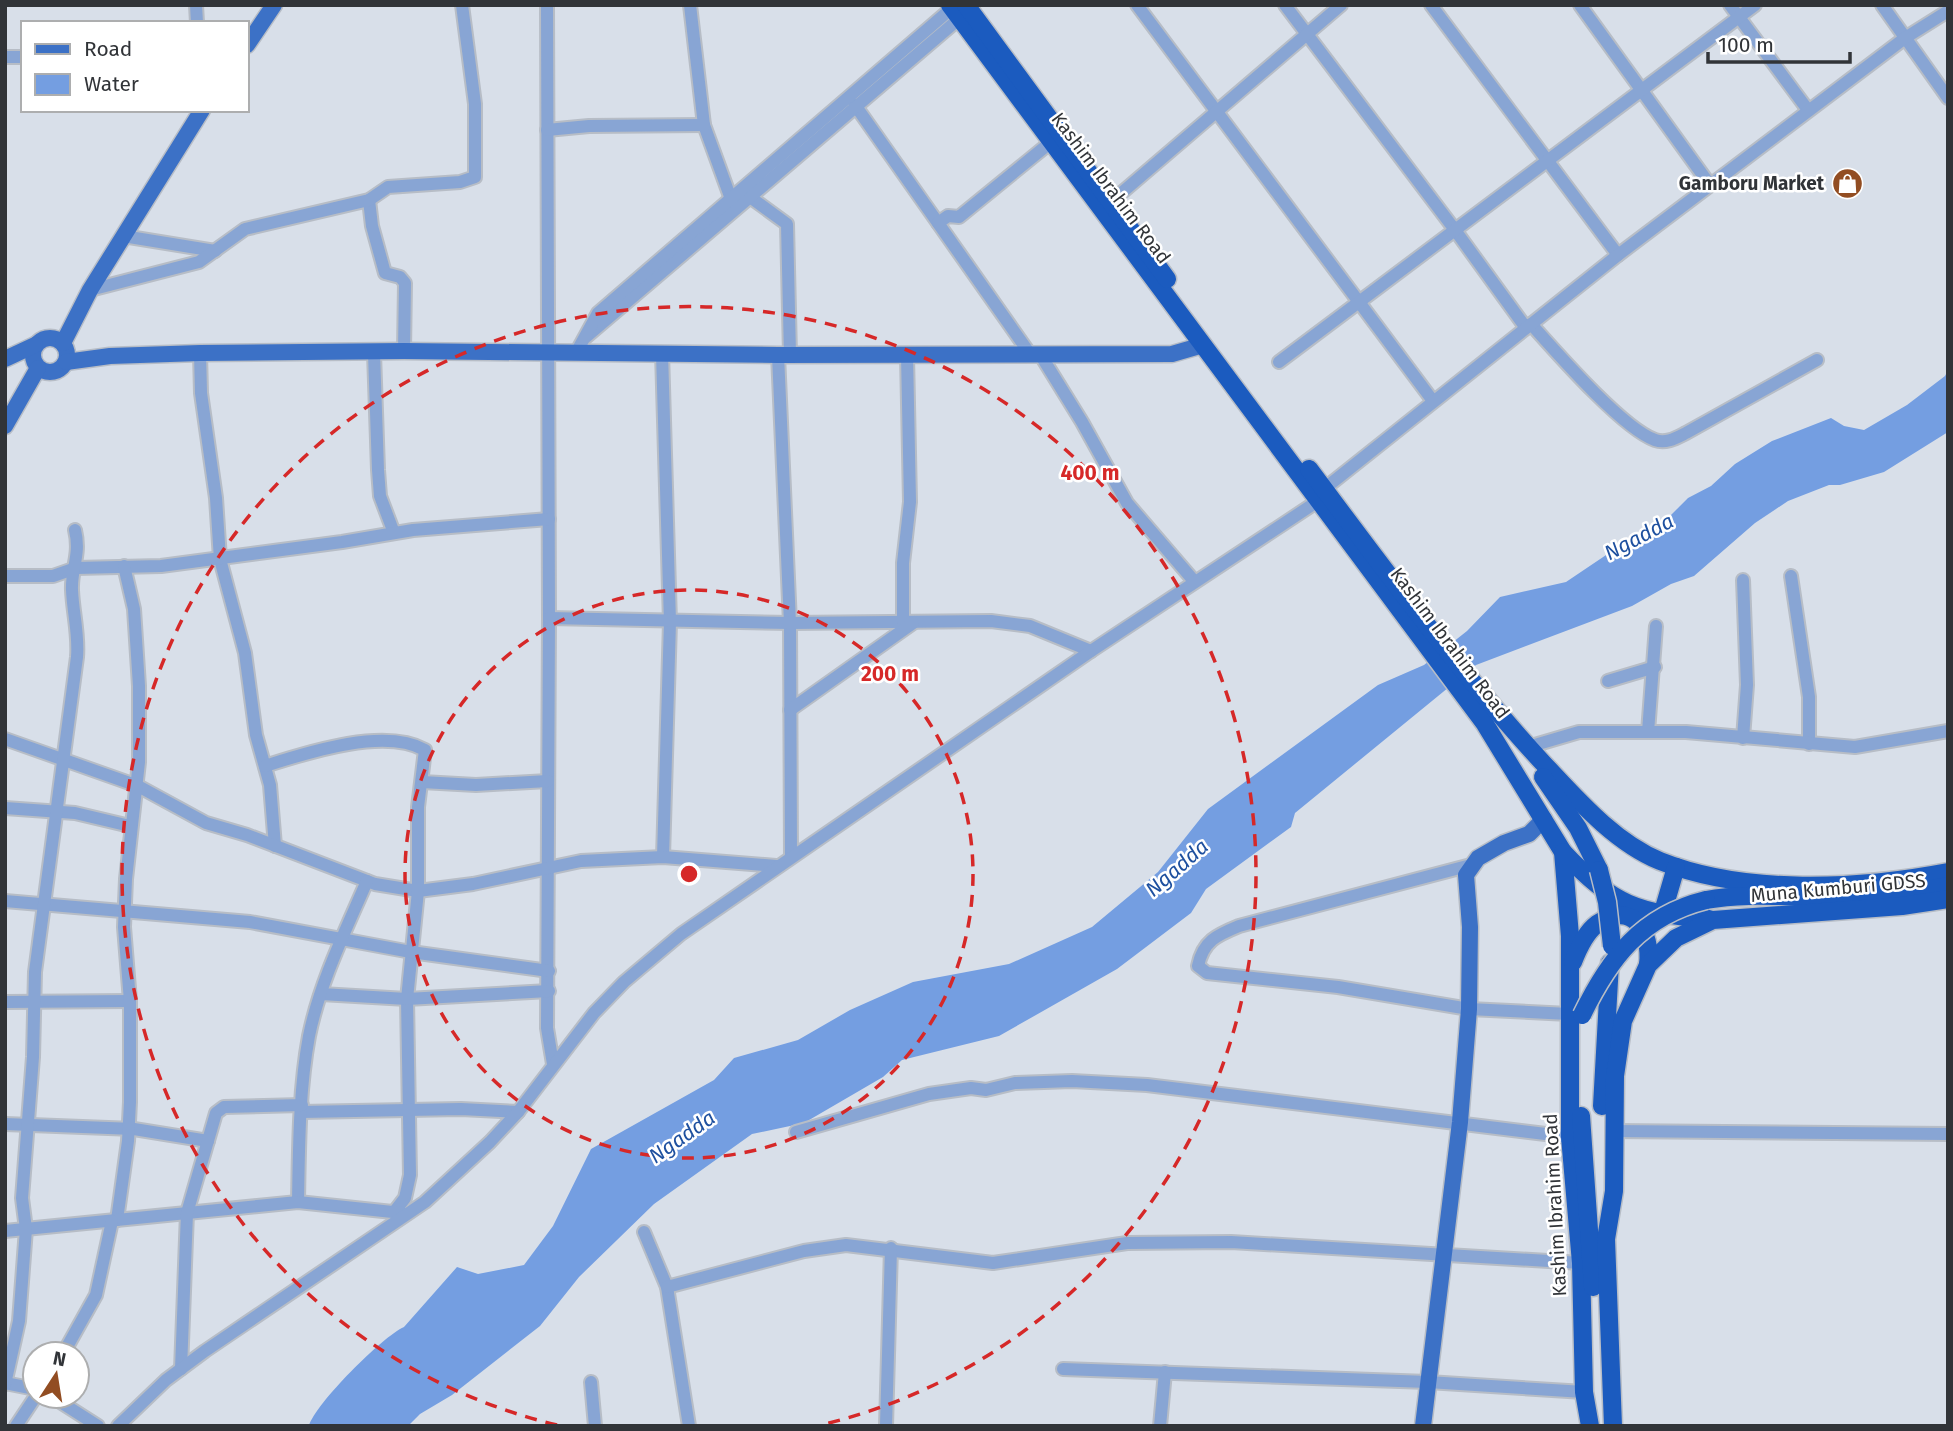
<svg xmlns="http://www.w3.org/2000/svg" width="1953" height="1431" font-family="'Fira Sans',sans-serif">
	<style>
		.water { fill: #749ee1 }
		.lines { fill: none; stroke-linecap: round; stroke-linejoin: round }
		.minor-casing { stroke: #b7bdc6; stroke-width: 16 }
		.major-casing { stroke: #b7bdc6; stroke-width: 19 }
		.highway-casing { stroke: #b7bdc6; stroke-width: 21 }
		.minor { stroke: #88a5d4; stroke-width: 12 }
		.major { stroke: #3c71c6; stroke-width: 16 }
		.highway { stroke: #1b5bbf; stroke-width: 18 }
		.highway-bridge-casing { stroke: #b7bdc6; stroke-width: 21; stroke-linecap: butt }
		.highway-bridge { stroke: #1b5bbf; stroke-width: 18 }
		.ring { fill: none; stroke: #d62828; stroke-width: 3.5; stroke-dasharray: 12 9 }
		.labels { text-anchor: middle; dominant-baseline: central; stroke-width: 5; stroke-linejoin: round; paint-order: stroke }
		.poi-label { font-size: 19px; font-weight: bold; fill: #313438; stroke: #fff; text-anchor: end }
		.street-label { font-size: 19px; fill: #313438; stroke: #fff }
		.water-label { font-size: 21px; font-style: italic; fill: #1e509f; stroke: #fff }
		.centre { fill: #d62828; stroke: #fff; stroke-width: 3.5 }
		.ring-label { font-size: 21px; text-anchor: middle; font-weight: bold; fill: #d62828; stroke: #fff; stroke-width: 5; stroke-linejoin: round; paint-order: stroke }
	</style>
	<rect width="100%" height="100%" fill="#d8dfe9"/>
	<path class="water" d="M 1948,370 L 1948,432 L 1884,472 L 1840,485 L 1829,485 L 1788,501 L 1755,523 L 1694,576 L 1671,584 L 1632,606 L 1476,665 L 1295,813 L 1291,827 L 1206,889 L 1191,913 L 1117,969 L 999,1036 L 902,1060 L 883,1077 L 804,1123 L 752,1134 L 654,1204 L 579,1277 L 540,1326 L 452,1395 L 420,1414 L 408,1426 L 309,1426 C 315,1404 383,1336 404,1327 L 457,1267 L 478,1274 L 524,1265 L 553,1226 L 591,1149 L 714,1080 L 734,1058 L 798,1040 L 850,1010 L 913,982 L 1009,964 L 1092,927 L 1158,872 L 1208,809 L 1378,685 L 1424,665 L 1467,631 L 1500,597 L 1566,582 L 1618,547 L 1633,544 L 1658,528 L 1688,498 L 1711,486 L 1735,464 L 1772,441 L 1831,418 L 1844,426 L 1864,430 L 1907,405 L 1945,376 Z"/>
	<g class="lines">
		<defs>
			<g id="minor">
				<polyline points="196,5 197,23"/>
				<polyline points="547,5 549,618 547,1028 553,1064"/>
				<polyline points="690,5 704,125 731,199"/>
				<polyline points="1137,5 1433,401"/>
				<polyline points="1285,5 1455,230 1526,328"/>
				<polyline points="1431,5 1618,255"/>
				<polyline points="1580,5 1710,185"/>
				<polyline points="1730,5 1808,110"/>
				<polyline points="1882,5 1948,98"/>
				<polyline points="5,57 23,57"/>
				<polyline points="855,105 938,223"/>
				<polyline points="547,130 589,126 704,125"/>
				<polyline points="750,197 787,224 790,355"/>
				<polyline points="369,200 372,226 385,273 400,277 405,283 404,351"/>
				<polyline points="1105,207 1341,5"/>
				<polyline points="123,236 215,251"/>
				<polyline points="90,290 199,262 245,229 369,200 388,187 460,182 475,177 475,104 462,5"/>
				<path d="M 1531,324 C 1556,352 1622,428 1655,440 C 1666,444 1676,438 1686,433 L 1817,360"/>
				<polyline points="586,337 960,18"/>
				<polyline points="200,353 201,393 216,498 220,559 245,653 256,735 270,785 275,846"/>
				<polyline points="374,353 378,470 380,496 394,533"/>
				<polyline points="576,353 598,313 952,8"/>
				<polyline points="662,353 670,622 663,857"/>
				<polyline points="1030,354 938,223 948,216 959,217 1051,142"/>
				<polyline points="1040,354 1082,422 1127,503 1194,581"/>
				<polyline points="778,355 790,623 791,855"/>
				<polyline points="1279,362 1755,5"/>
				<polyline points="1324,489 1618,255 1905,38 1948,11"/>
				<polyline points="5,576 53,576 76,568 161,566 342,542 413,530 549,519"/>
				<polyline points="1791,576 1809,697 1809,744"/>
				<polyline points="549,618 790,623 991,621 1030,626 1091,651"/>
				<polyline points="903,621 903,563 910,502 907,355"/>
				<polyline points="1608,681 1655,667"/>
				<polyline points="790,710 913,623"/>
				<polyline points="1648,732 1656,626"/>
				<polyline points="1743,738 1747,685 1743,580"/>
				<polyline points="5,739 138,786 206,823 247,835 375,884 418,891 473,884 581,861 663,857 776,866"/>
				<polyline points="1528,747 1579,732 1686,732 1855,747 1948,731"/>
				<path d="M 265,766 C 306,753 384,727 425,750 L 418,807 L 418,891 L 407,999 L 410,1175 L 405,1198 L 395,1211"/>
				<polyline points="422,782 476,785 548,781"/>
				<polyline points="5,808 75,813 130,826"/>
				<path d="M 1471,865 L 1239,926 C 1217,935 1203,941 1198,966 L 1207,973 L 1338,987 L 1469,1009 L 1569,1014"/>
				<polyline points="5,901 250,922 411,952 549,971"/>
				<polyline points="321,994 407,999 549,991"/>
				<polyline points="5,1002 130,1001"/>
				<polyline points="301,1112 461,1109 518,1112"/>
				<polyline points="5,1124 134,1129 208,1141"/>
				<polyline points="1613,1131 1948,1134"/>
				<polyline points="796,1132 929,1094 971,1088 986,1090 1015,1083 1072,1081 1147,1085 1570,1137"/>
				<path d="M 298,1202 C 299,1147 299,1090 309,1036 C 320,982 345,932 367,881"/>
				<polyline points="117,1220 128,1141 130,1102 130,1001 124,927 126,879 139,762 139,686 134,609 124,566"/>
				<polyline points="5,1231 298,1202 402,1213"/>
				<polyline points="644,1232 667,1287 689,1426"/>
				<polyline points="667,1287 804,1251 846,1245 993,1263 1127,1243 1231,1242 1581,1263"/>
				<polyline points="63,1354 96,1295 112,1221"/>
				<polyline points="181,1369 187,1213 216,1113 224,1107 302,1105"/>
				<polyline points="1063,1369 1428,1382 1584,1392"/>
				<polyline points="591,1382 595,1426"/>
				<polyline points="5,1383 35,1389"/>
				<path d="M 5,1384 L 19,1321 L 26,1229 L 22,1198 L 33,1057 L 35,972 L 77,657 C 79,634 73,613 72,590 C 71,568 81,555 75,530"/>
				<polyline points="51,1396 98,1426"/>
				<polyline points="16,1426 36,1396"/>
				<polyline points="118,1426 166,1380 205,1351 425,1202 490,1142 518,1112 594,1013 624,982 681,934 1091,651 1318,501"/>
				<polyline points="886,1426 891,1248"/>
				<polyline points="1160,1426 1165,1372"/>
			</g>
			<g id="major">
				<polyline points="247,45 274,5"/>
				<circle cx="50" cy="355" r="17"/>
				<polyline points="63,343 90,290 202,110"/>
				<polyline points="5,359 35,345"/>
				<polyline points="66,362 110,356 200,353 404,351 778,355 1172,354 1203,345"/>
				<polyline points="5,426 38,368"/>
				<polyline points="1423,1426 1460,1122 1469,1009 1470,927 1466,875 1478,858 1504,843 1529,834 1544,819"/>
			</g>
			<g id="highway">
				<polyline points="950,5 1485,724 1563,852 1570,936 1570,1137 1581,1263 1584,1392 1590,1426"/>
				<polyline points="966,5 1167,279"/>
				<path d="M 1309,469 C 1384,569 1459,672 1543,763 C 1577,799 1614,842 1660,861 C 1745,895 1859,889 1948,872"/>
				<polyline points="1543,777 1578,828 1599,870"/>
				<path d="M 1563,852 C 1614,906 1637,913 1709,919"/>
				<path d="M 1706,900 C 1749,892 1791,898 1835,897 C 1873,897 1910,893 1948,886"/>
				<polyline points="1662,915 1676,867"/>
				<path d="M 1573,962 C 1578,949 1585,933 1597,924 C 1633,899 1652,932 1648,965"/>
				<polyline points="1602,1106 1610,963"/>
				<polyline points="1581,1116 1593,1287"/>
				<polyline points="1613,1426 1606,1239 1614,1191 1615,1076 1623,1021 1648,965 1676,938 1713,920 1902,906 1948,899"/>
			</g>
		</defs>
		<use href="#minor" class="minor-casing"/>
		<use href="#major" class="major-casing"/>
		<use href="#highway" class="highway-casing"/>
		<use href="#minor" class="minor"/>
		<use href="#major" class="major"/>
		<use href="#highway" class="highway"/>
		<defs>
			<g id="highway-bridge">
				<polyline points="1599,870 1607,902 1612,946"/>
				<path d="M 1582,1015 C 1609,959 1641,916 1706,900"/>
			</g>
		</defs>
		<use href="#highway-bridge" class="highway-bridge-casing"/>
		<use href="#highway-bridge" class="highway-bridge"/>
	</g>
	<g class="ring">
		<circle cx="689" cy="874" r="284"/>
		<path d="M557 1425A567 567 0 1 1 821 1425"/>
	</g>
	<defs>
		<symbol id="shop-disc" viewBox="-11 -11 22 22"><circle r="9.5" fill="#924d22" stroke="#fff"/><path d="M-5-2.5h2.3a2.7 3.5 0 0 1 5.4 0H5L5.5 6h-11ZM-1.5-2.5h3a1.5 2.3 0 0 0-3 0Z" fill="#fff"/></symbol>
	</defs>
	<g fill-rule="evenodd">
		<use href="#shop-disc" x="1830" y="166" width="35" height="35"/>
	</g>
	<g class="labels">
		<g class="poi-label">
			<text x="1824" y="183">Gamboru Market</text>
		</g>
		<g class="street-label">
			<text transform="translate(1111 188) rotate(53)">Kashim Ibrahim Road</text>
			<text transform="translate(1450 643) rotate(53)">Kashim Ibrahim Road</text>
			<text transform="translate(1838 888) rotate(-5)">Muna Kumburi GDSS</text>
			<text transform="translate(1555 1205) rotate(-93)">Kashim Ibrahim Road</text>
		</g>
		<g class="water-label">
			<text transform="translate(1639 537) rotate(-28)">Ngadda</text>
			<text transform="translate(1177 868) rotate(-41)">Ngadda</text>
			<text transform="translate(682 1137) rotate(-35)">Ngadda</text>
		</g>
	</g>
	<circle cx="689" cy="874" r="10" class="centre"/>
	<g class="ring-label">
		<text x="1090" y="480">400 m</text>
		<text x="890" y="681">200 m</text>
	</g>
	<rect width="1953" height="1431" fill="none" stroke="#313438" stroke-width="14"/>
	<rect x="21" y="21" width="228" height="91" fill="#ffffff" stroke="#adaeaf" stroke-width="2"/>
	<rect x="35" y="44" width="35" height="10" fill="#3c71c6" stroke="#adaeaf" stroke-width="2"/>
	<text x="84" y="56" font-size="21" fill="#313438">Road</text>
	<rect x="35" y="74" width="35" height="21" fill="#749ee1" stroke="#adaeaf" stroke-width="2"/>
	<text x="84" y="91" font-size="21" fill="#313438">Water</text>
	<g transform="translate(56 1375) rotate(12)"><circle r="33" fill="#ffffff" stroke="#adaeaf" stroke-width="2"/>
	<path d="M0-5L12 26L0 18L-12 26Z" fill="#924d22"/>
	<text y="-10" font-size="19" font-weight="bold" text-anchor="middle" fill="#313438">N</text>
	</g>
	<path d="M1708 52v10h142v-10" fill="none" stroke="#313438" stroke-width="3.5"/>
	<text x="1718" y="52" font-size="21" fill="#313438" stroke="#ffffff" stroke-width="5" paint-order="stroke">100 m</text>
</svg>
